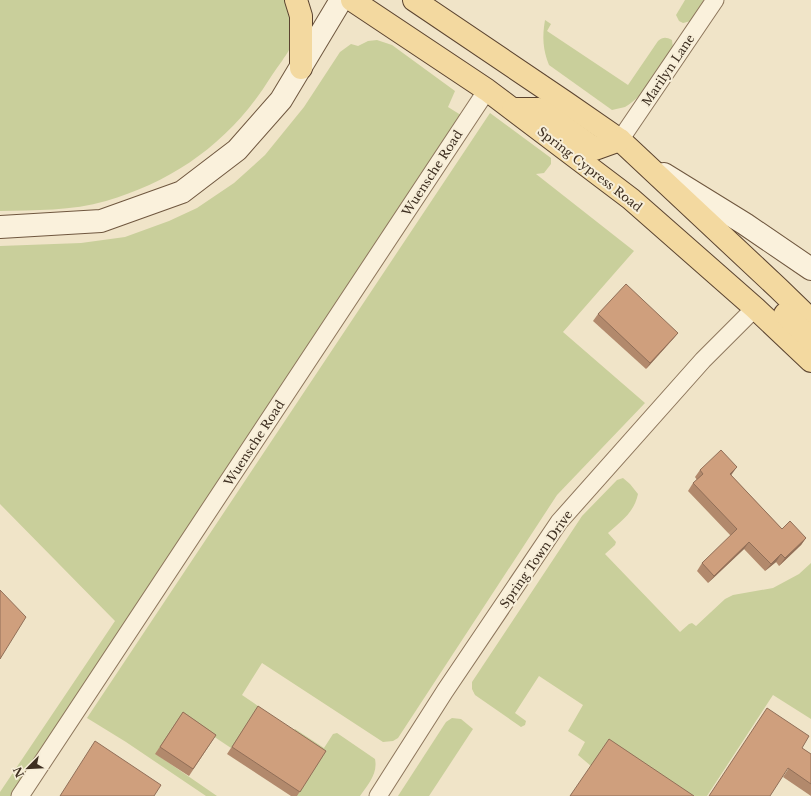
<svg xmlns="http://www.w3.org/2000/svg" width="811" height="796" font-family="'Libre Baskerville',serif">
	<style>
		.green { fill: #c9cf9b }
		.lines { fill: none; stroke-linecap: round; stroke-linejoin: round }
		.street-casing { stroke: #8d765c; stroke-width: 19 }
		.secondary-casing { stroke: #6f573f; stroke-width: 24 }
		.primary-casing { stroke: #5b4430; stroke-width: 24 }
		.street { stroke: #faf1dc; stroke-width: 17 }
		.secondary { stroke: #faf1dc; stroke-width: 22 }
		.primary { stroke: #f3d9a0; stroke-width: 22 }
		.wall { fill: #b2896c }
		.shaded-wall { fill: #916f58 }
		.building { fill: #cf9f7d; stroke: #916f58 }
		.labels { text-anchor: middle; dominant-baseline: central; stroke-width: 4; stroke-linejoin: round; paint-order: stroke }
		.street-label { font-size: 12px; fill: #3d2e20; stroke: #f7eed8 }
	</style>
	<rect width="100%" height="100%" fill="#f0e4c8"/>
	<g class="green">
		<path d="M 0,0 L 291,0 C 291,9 293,42 290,48 C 288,53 284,57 282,61 C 275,70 269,80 263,89 C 224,146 171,182 106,201 C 72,211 35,210 0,211 Z"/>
		<polygon points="685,0 703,0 703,3 691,21 683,23 679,21 676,15"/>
		<path d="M 545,20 L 551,24 L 547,31 L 628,85 L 658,41 C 663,37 666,37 672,40 L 673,48 C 660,68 647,94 625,107 C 621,108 616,109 612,110 L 549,65 C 543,50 542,37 545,20 Z"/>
		<polygon points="377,40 392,45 455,91 448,107 464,117 14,796 0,796 0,792 115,621 0,504 0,246 81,243 125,237 169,221 197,208 234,183 265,155 304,107 340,52 351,44 358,46 368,41"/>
		<polygon points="490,113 551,158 551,164 544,173 536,174 634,251 563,332 645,403 557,495 398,738 393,741 383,742 262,663 242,695 286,725 231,748 207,732 156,754 217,796 206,796 126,742 87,718"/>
		<path d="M 623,478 L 630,484 L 638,494 C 634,513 621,521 608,533 L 616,542 L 615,545 L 605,554 L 680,632 L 689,624 L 692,623 L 696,626 L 725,599 L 733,595 L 773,588 L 799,574 L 811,563 L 811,719 L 773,695 L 707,796 L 676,796 L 591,766 L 578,755 L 585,742 L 568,731 L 583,705 L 539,676 L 515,713 L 526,721 L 525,725 L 521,727 L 475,695 L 472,689 L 472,682 L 582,516 L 617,480 Z"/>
		<polygon points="452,718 461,719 473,729 429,796 398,796 446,722"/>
		<path d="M 295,729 L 324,748 L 333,734 L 337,733 L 375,759 C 378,774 368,784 360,796 L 297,796 L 289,737 Z"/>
	</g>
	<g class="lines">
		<defs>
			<g id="street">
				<polyline points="620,140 715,0"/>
				<polyline points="20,796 487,90"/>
				<polyline points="378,796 445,691 559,522 703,360 755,308"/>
			</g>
			<g id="secondary">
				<polyline points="664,174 745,224 811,269"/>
				<polyline points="0,227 101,221 182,192 237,150 281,100 341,0"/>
			</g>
			<g id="primary">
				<polyline points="296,0 301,16 301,68"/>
				<polyline points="352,0 487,90 631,199 755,308 811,361"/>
				<polyline points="414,0 565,102 620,140 778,288 811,320"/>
				<polyline points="513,109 539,109 595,149 620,140"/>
				<polyline points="785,314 811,339"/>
			</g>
		</defs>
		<use href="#street" class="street-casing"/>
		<use href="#secondary" class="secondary-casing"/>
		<use href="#primary" class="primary-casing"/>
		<use href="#street" class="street"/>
		<use href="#secondary" class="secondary"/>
		<use href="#primary" class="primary"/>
	</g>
	<g class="wall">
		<polygon points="598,314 678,333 673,339 646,369 593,321"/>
		<polygon points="700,470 732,474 731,475 782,529 806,538 801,545 779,566 776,562 765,571 744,549 708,583 697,571 702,563 731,536 688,491 693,483 697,480 695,477"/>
		<polygon points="183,712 216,735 189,776 155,754"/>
		<polygon points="254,713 326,751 297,796 291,796 227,754"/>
		<polygon points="802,748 811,754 811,796 783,777"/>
	</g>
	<g class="shaded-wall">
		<polygon points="678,333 673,339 646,369 650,363"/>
		<polygon points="737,467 732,474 725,481 730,474"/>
		<polygon points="806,538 801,545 779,566 785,558"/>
		<polygon points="749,542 744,549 708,583 714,576"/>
		<polygon points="781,554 776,562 765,571 771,564"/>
	</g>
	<g class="building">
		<polygon points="626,284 678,333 650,363 598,314"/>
		<polygon points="721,450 737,467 730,474 782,529 790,521 806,538 785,558 781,554 771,564 749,542 714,576 702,563 737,529 693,483 703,474 700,470"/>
		<polygon points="0,590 26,617 0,659"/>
		<polygon points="258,706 326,751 300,792 232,747"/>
		<polygon points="767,708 809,736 802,748 811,754 811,784 788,768 770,796 709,796"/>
		<polygon points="183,712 216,735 193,769 160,747"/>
		<polygon points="609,739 694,796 570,796"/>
		<polygon points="95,741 161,785 154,796 60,796"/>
	</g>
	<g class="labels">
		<g class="street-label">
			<text transform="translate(668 70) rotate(-56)">Marilyn Lane</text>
			<text transform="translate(590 169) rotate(38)">Spring Cypress Road</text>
			<text transform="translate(432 173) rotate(-57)">Wuensche Road</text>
			<text transform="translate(254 443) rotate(-57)">Wuensche Road</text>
			<text transform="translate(536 559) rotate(-55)">Spring Town Drive</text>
		</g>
	</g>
	<g transform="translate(28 768) rotate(246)" stroke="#f7eed8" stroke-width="3" paint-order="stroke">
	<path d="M0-3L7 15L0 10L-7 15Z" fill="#3d2e20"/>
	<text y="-6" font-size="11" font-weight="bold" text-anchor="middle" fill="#3d2e20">N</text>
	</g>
</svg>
